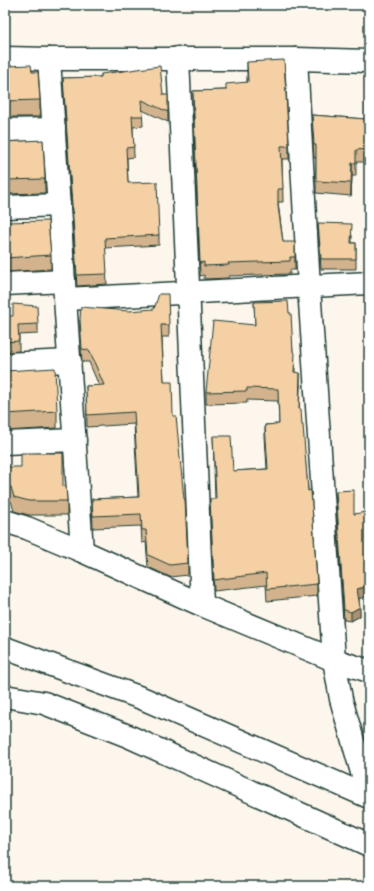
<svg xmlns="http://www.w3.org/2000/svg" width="374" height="891" font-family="Sriracha,sans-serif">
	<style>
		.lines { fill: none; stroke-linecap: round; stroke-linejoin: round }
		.minor-casing { stroke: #1f3d34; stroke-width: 25 }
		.minor { stroke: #fff; stroke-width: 22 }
		.wall { fill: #d2b38d; stroke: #1f3d34 }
		.shaded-wall { fill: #ab9273; stroke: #1f3d34 }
		.building { fill: #f4d0a4; stroke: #1f3d34 }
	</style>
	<rect width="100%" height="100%" fill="#fdf6ed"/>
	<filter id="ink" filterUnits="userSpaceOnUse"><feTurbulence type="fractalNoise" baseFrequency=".025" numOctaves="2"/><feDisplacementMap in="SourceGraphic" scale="8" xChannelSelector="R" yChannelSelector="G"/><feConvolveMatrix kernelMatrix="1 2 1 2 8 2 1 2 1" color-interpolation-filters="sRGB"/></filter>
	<g filter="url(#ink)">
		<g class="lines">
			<defs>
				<g id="minor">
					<polyline points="5,58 49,59 296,59 369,61"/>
					<polyline points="178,58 202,605"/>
					<polyline points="49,59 82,551"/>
					<polyline points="296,59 309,287 334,660 341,699 369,797"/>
					<polyline points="5,130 54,129"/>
					<polyline points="5,207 59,205"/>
					<polyline points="5,284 64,281"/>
					<polyline points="66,299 369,283"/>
					<polyline points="5,364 70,361"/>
					<polyline points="5,443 75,440"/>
					<polyline points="5,521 27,528 82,551 202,605 334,660 369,671"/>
					<polyline points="5,648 144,699 369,797"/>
					<polyline points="5,696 44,703 128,736 369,845"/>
				</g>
			</defs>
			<use href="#minor" class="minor-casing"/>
			<use href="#minor" class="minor"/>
		</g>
		<g class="wall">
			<polygon points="247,62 289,146 289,159 282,159 283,202 278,202 283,242 295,257 295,270 290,270 290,274 229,276 229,278 204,279 204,275 200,276 193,104 193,91 226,90 247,82"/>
			<polygon points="5,66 32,72 40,100 40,117 5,117"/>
			<polygon points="365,68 369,68 369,162 356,162 356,176 352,176 351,196 316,193 316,158 314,158 312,127 312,115 366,119"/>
			<polygon points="101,74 163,95 168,112 168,122 142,110 143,126 133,127 134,157 127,158 128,183 159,235 159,245 105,248 107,284 77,286 63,88 63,78 101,77"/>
			<polygon points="5,142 45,179 45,193 5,194"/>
			<polygon points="5,222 51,255 51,269 5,272"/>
			<polygon points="318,223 352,235 352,243 356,243 356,269 321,269"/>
			<polygon points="254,302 289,313 293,352 295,364 295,372 300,385 299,409 302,425 317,584 317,596 267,601 266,585 214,591 210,511 210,499 215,499 213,436 233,471 267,469 265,436 265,425 279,424 278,401 247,400 247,403 206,404 206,392 255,325"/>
			<polygon points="5,316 38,324 38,334 19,335 19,351 5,352"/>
			<polygon points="80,320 169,325 169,337 162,337 164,382 173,416 188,563 188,575 170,577 148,567 146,542 142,543 141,526 93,528 92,499 138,497 134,424 87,427 86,386 99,386 89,362 82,362 80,333"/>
			<polygon points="5,371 57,411 57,428 5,431"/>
			<polygon points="5,467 63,486 67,501 67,515 29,515 14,511 11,501 5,501"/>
			<polygon points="336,491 369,543 369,596 359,598 360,616 351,621 344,620 336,501"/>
		</g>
		<g class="shaded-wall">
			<polygon points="352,163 352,176 351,196 351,183"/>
			<polygon points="300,373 300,385 299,421 299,409"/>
			<polygon points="369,586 369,596 357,599 357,589"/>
			<polygon points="360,607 360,616 351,621 351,612"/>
		</g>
		<g class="building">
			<polygon points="284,60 289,146 281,146 283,189 278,189 278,206 283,242 295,242 295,257 290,257 290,261 228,263 229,265 204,266 204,262 200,263 193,91 226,90 226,84 248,82 247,62"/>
			<polygon points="31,65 32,72 38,72 40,100 5,101 5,66"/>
			<polygon points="160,66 163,95 168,95 168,112 142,100 143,116 132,116 134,147 126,148 128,183 157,182 159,235 105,238 107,274 77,275 63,78 101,77 101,74"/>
			<polygon points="365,68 369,68 369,149 356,150 356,163 352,163 351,183 316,181 316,145 314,145 312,115 366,119"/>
			<polygon points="43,140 45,179 5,180 5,142"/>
			<polygon points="48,221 51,255 5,258 5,222"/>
			<polygon points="318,223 352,224 351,243 356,243 356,259 321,259"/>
			<polygon points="159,294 168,294 169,325 161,325 164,382 172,382 173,416 176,416 184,499 185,499 188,563 170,565 148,555 146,530 142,530 141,514 93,516 92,499 139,497 134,412 87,415 86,386 104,385 89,350 82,349 80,320 81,307 129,311 154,309"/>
			<polygon points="288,301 289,313 291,313 293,352 295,353 294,372 300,373 299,409 301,409 302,425 303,425 308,491 311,490 317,584 267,589 266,573 214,580 210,499 216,499 213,436 231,436 233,471 268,469 265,425 279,424 278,389 247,388 247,391 206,392 213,321 255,325 254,302"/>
			<polygon points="13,304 37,306 38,324 18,325 19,341 5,342 5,316 13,316"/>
			<polygon points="55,368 57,411 5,414 5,371"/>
			<polygon points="21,453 63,453 63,486 66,486 67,501 29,501 14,497 11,487 5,487 5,467 21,467"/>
			<polygon points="354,490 354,514 366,512 369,543 369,586 357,589 360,607 351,612 344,610 336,491"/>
		</g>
	</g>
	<rect width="374" height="891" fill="none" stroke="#fff" stroke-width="20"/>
	<rect x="10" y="10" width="354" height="871" fill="none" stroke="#1f3d34" stroke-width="1.5" filter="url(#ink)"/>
</svg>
